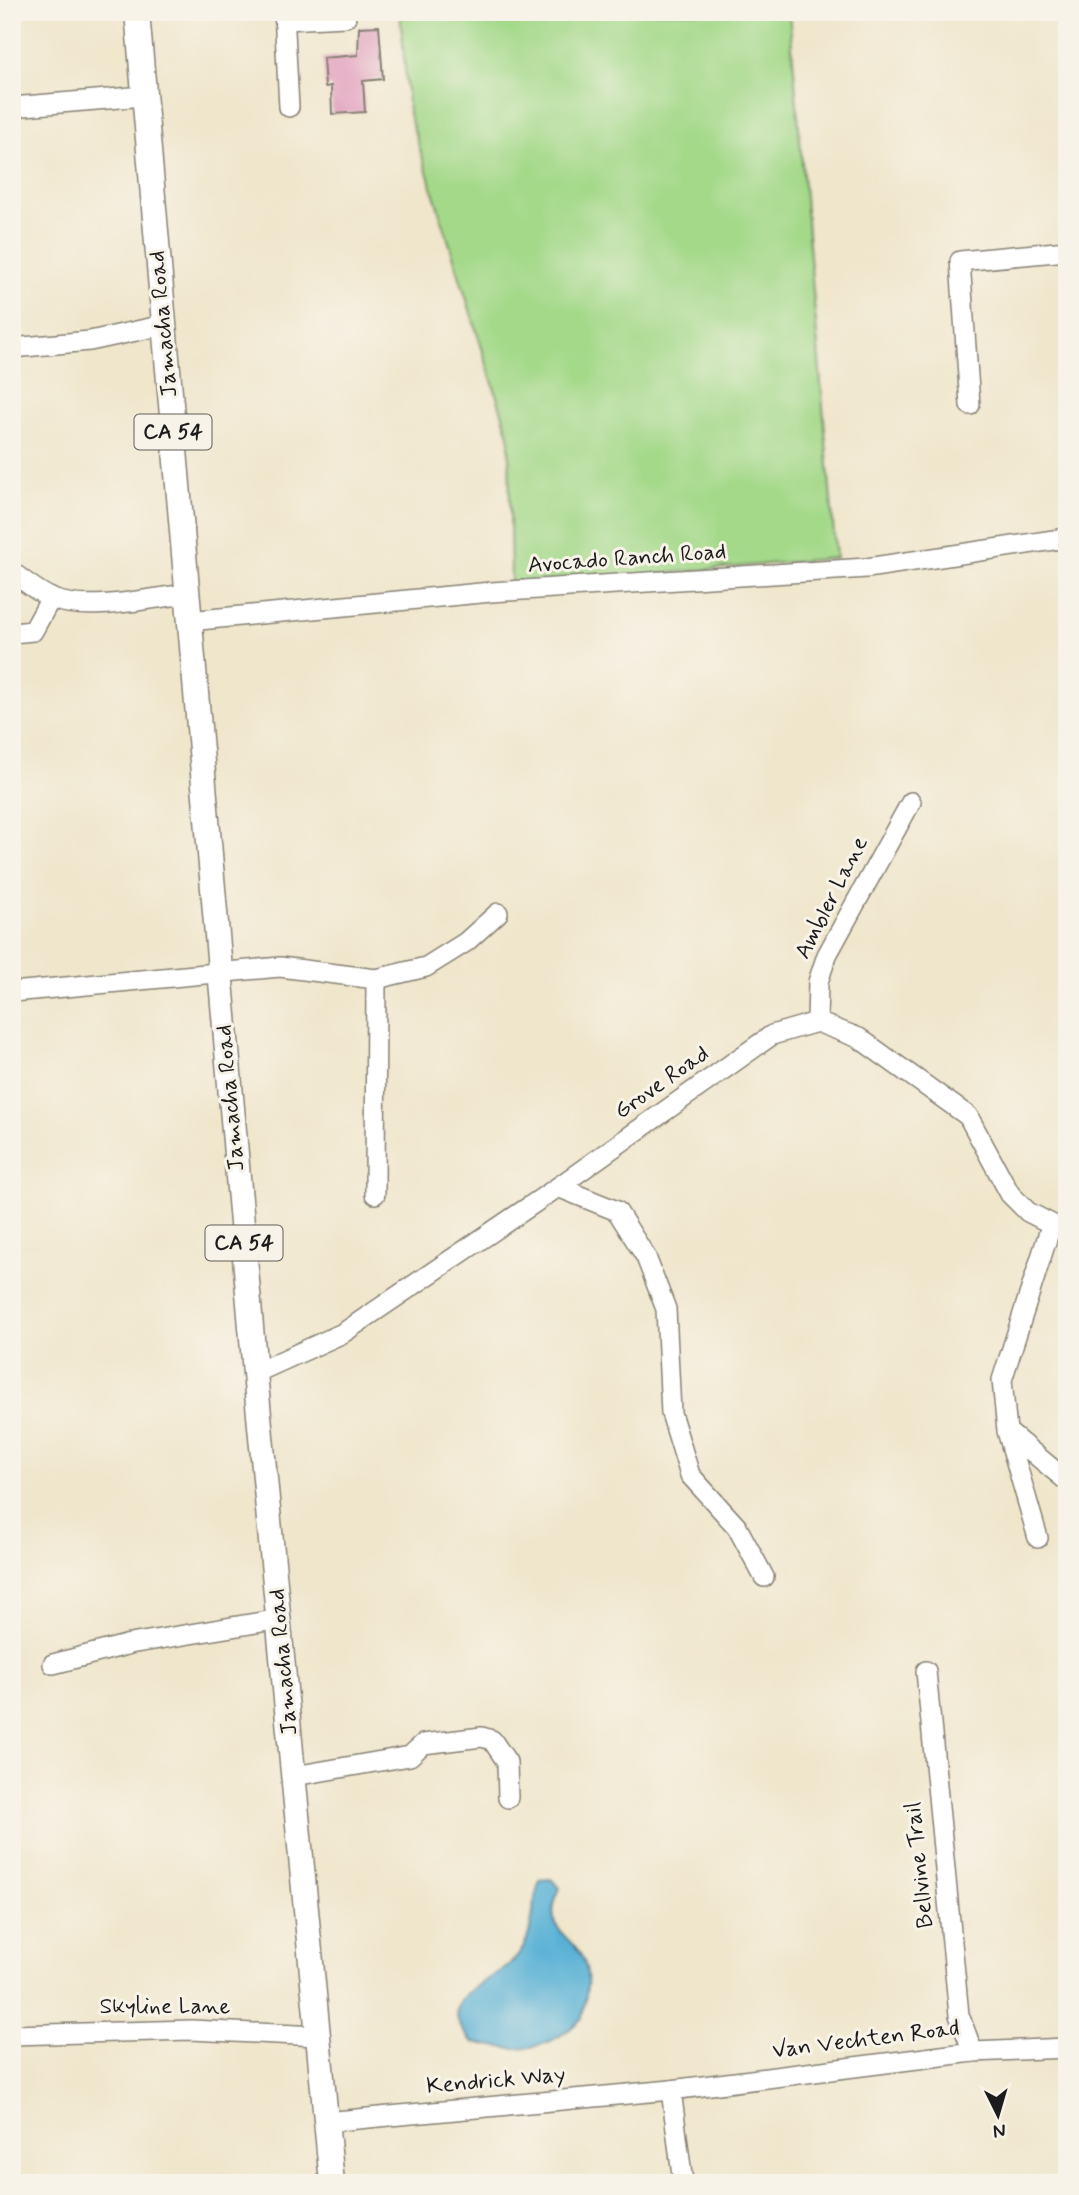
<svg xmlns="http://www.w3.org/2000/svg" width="1079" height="2195" font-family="Mynerve,sans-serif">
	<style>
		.green { fill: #a4d98a; stroke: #607a53; stroke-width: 2 }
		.water { fill: #58b1d5; stroke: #3a6678; stroke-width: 2 }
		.building { fill: #e09bbb }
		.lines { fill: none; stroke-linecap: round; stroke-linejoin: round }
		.minor-casing { stroke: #868174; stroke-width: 22 }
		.major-casing { stroke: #868174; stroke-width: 27 }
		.minor { stroke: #fff; stroke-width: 19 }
		.major { stroke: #fff; stroke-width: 24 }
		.labels { text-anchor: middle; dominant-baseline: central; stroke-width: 6; stroke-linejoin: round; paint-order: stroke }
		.shield { fill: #f7f3e8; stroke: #5e5c59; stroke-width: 2 }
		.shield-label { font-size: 21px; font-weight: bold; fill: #1c1c1c }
		.street-label { font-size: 23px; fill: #1c1c1c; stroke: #f7f3e8 }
	</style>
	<rect width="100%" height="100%" fill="#f7f3e8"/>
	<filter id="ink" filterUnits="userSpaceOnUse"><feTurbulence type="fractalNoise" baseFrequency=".0143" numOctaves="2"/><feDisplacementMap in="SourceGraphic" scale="14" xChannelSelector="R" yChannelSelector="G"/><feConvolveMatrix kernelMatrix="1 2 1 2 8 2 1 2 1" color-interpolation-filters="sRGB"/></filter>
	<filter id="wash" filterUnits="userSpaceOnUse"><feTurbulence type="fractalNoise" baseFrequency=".00686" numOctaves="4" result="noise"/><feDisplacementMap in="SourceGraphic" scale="28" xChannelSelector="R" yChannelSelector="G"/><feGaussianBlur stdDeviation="1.57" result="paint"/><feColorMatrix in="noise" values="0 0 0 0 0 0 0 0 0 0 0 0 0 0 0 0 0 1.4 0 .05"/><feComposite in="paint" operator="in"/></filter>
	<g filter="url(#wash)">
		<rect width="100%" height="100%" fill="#f0e6cc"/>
		<polygon class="green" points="400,12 789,12 836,558 511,587 509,435 409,114"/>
		<path class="water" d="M 551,1879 L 560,1888 C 536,1937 583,1934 587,1974 C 589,1987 584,2004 582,2018 C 548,2052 519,2053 473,2042 C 424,1992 497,1986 520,1953 C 535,1932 531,1903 540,1880 Z"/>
		<g id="blocks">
			<polygon class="building" points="379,26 383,79 363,81 365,112 332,114 331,86 325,87 323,58 358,55 359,27"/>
		</g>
	</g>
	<g filter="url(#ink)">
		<use href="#blocks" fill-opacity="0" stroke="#868174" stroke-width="2"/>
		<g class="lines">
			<defs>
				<g id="minor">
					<polyline points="284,12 289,107"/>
					<polyline points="285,20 346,17 346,12"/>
					<polyline points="12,107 144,96"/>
					<polyline points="12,348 90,341 164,325"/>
					<polyline points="970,405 960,261 1067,251"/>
					<path d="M 12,572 C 24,581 39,593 53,599 C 87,613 150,598 187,594"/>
					<polyline points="189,621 491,592 867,568 1067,538"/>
					<polyline points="12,633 33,631 51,598"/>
					<polyline points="12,992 280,967 376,979 426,967 466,942 498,913"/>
					<polyline points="817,1022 818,982 827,955 911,802"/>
					<polyline points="558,1187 617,1211 646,1257 666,1309 671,1413 690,1475 737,1527 764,1577"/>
					<polyline points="375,1194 376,979"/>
					<polyline points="255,1373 343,1333 558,1187 772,1035 817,1022 859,1038 968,1116 1010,1194 1028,1212 1067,1232"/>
					<polyline points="1008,1432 1067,1481"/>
					<polyline points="1038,1538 1007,1431 1002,1380 1051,1226"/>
					<polyline points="53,1664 130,1644 280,1619"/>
					<polyline points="926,1671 959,2015 973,2052"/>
					<polyline points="294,1776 410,1756 423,1744 482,1737 492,1740 507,1762 508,1798"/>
					<polyline points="12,2035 191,2030 318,2036"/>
					<polyline points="671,2090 683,2183"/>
					<polyline points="325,2122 671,2090 973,2052 1067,2048"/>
				</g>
				<polyline id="major" points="137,12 255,1373 332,2183"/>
			</defs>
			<use href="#minor" class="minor-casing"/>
			<use href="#major" class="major-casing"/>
			<use href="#minor" class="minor"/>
			<use href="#major" class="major"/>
		</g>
	</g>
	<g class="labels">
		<g class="shield">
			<rect x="134.5" y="414.5" width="77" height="35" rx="5"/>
			<rect x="205.5" y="1225.5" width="77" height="35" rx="5"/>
		</g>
		<g class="shield-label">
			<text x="173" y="432">CA 54</text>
			<text x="244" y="1243">CA 54</text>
		</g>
		<g class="street-label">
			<text transform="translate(164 324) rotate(-95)">Jamacha Road</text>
			<text transform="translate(627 559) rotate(-4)">Avocado Ranch Road</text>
			<text transform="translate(832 898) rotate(-63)">Ambler Lane</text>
			<text transform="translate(662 1083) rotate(-35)">Grove Road</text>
			<text transform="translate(231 1098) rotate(-95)">Jamacha Road</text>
			<text transform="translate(284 1662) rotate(-95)">Jamacha Road</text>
			<text transform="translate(920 1865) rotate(-96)">Bellvine Trail</text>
			<text x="165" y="2007">Skyline Lane</text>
			<text transform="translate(866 2040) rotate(-7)">Van Vechten Road</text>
			<text transform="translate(496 2081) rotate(-5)">Kendrick Way</text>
		</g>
	</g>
	<rect width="1079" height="2195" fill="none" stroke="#f7f3e8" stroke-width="42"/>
	<g transform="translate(998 2115) rotate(175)" stroke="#f7f3e8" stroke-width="5" paint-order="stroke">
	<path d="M0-5L12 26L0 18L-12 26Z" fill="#1c1c1c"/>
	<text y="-10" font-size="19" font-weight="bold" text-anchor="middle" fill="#1c1c1c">N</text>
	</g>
</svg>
